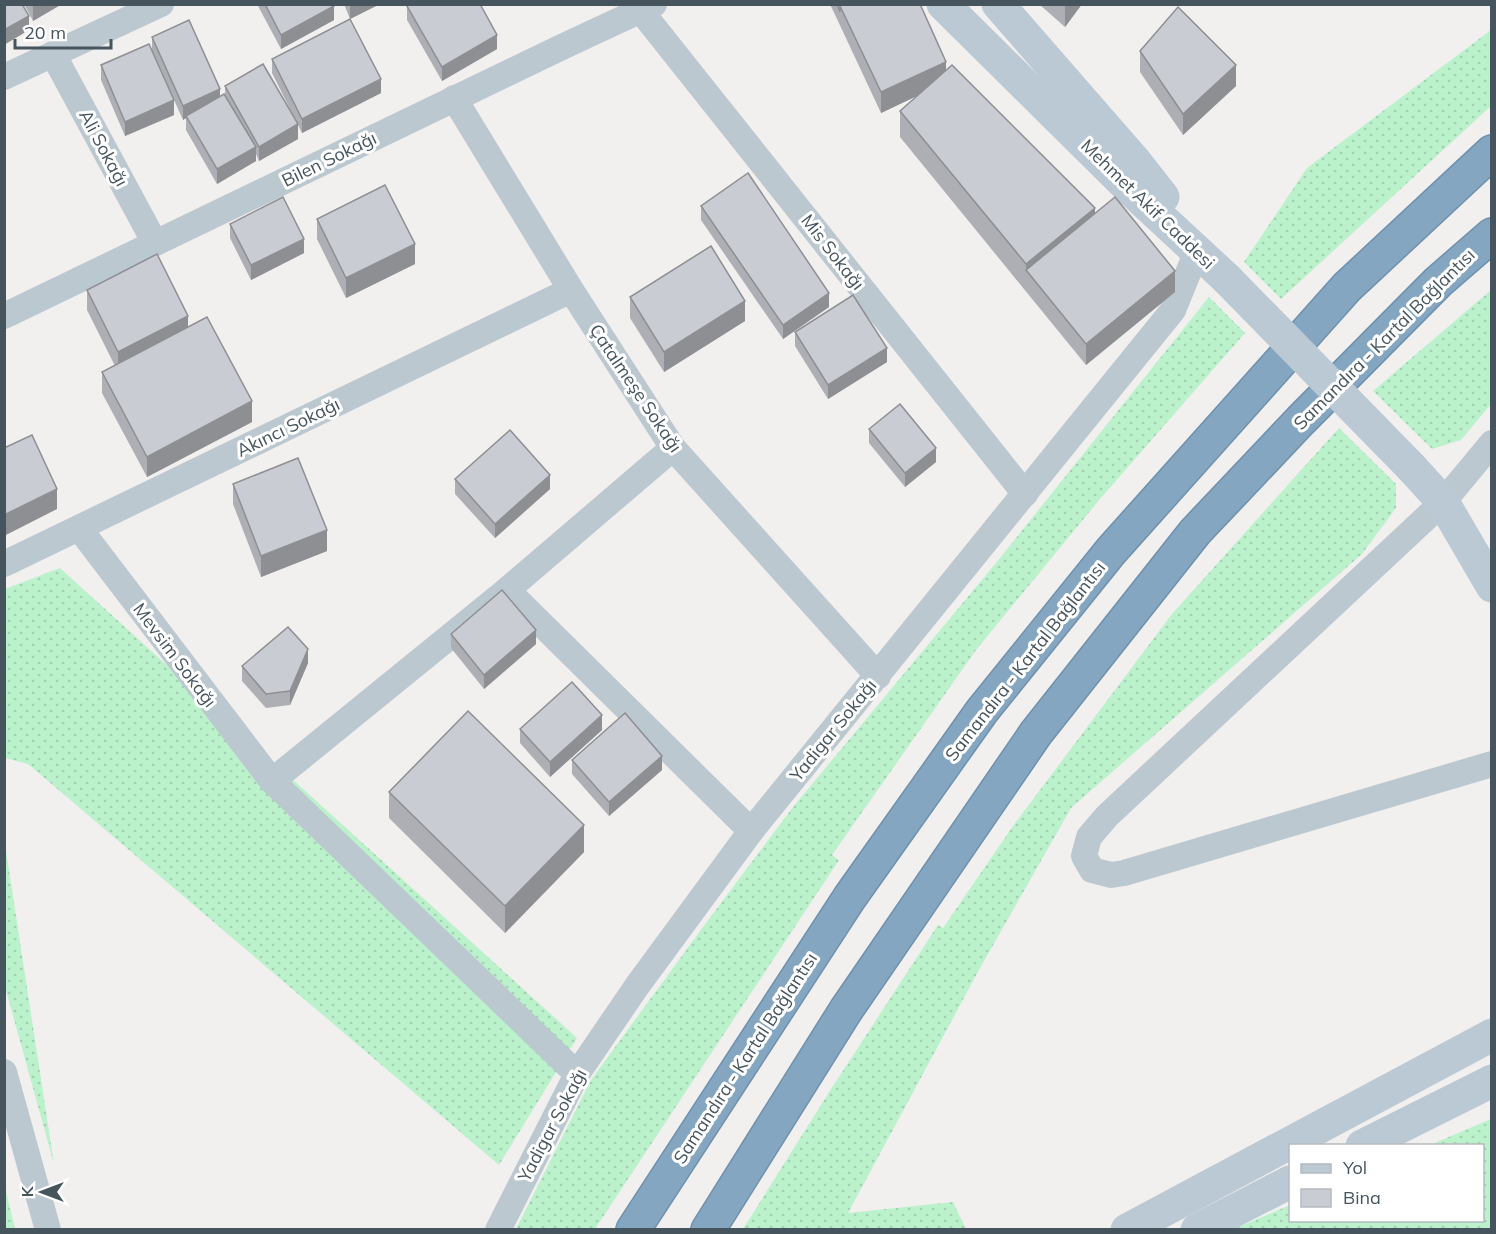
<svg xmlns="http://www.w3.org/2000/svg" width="1496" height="1234" font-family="Mulish,sans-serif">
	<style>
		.grass { fill: url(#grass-dots) }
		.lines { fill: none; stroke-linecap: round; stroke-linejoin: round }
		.highway-casing { stroke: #6f91ad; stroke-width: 36 }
		.street { stroke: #bcc8cf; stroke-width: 26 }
		.secondary { stroke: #bbc9d4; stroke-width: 33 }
		.highway { stroke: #84a6c1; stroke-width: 33 }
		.secondary-bridge { stroke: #bbc9d4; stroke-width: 33 }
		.wall { fill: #adafb5 }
		.shaded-wall { fill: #8d8f93 }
		.building { fill: #c9ccd2; stroke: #8d8f93; stroke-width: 1.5 }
		.labels { text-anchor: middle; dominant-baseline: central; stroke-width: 6; stroke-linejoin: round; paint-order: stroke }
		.street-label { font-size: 18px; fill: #46545e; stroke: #fff }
	</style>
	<defs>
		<pattern id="grass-dots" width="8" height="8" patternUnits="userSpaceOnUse" patternTransform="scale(1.5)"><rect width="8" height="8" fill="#bbf2cc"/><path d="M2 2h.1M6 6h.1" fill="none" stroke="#a2d1b2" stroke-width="1.8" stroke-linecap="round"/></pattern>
	</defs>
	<rect width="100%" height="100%" fill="#f2efef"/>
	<g class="grass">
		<polygon points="1491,30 1491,106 1281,299 1244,262 1307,168"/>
		<polygon points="1491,290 1491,404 1461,440 1432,449 1373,391"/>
		<polygon points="1209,297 1245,333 1100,499 976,650 832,855 839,860 595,1229 516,1229 591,1080 703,927 793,807 996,563"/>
		<polygon points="1339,428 1396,484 1396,508 1362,554 1071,808 980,968 848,1213 953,1202 966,1229 743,1229 833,1086 938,925 943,928 1013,826 1172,614"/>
		<polygon points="60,568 577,1038 499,1165 28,764 5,758 5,589"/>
		<polygon points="5,844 54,1164 5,987"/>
		<polygon points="1491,1119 1491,1229 1232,1230 1290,1205 1290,1220 1482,1220 1482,1146 1430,1145"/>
		<polygon points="5,1187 15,1229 5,1229"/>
	</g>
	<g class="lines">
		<defs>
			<g id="highway">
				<polyline points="633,1230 850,897 982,711 1111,551 1347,287 1492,152"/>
				<polyline points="708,1230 846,1010 1036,733 1195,532 1301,420 1438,282 1492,235"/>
			</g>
		</defs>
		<use href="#highway" class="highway-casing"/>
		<g class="street">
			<polyline points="641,11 1025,494"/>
			<polyline points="53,54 155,243"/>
			<polyline points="4,77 161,4"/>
			<polyline points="454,98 571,290 673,448 878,676"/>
			<polyline points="4,316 564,46 654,4"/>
			<polyline points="1492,443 1443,502 1107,816 1089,837 1084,856 1092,870 1111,875 1124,873 1492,764"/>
			<polyline points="673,448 507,590 751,831"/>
			<polyline points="79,528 272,781"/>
			<polyline points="4,564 571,290"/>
			<polyline points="507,590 272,781 577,1074"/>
			<polyline points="4,1072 48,1230"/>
			<polyline points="498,1230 577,1074 637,986 751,831 1173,310 1197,251"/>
		</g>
		<g class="secondary">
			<polyline points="943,4 1132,191 1227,279"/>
			<polyline points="998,4 1134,160 1163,197"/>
			<polyline points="1412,468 1443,502 1492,586"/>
			<polyline points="1362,1146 1492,1081"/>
			<polyline points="1127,1230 1492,1035"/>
			<polyline points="1197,1230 1290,1182"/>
		</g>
		<use href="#highway" class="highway"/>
		<polyline class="secondary-bridge" points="1227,279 1412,468"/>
	</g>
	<g class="wall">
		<polygon points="24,4 62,4 33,21"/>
		<polygon points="257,4 333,4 334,20 281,49"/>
		<polygon points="344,4 380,4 350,19"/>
		<polygon points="830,4 920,4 946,70 1175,292 1086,365 900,137 900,111 917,96 881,113"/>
		<polygon points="1039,4 1082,4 1065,27"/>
		<polygon points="407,6 497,49 442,81 407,20"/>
		<polygon points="152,37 220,96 225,95 225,86 297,123 272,73 272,59 381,93 302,133 298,125 298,139 259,161 256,154 256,161 217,184 186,130 186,118 183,120 152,51"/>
		<polygon points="1140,51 1236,86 1183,135 1140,72"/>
		<polygon points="101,65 174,115 125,136 101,80"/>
		<polygon points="701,206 829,307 783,339 701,220"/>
		<polygon points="317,219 415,264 346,298 317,239"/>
		<polygon points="230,224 304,253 251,280 230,238"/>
		<polygon points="87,290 188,327 252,422 147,477 102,393 102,372 115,366 87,310"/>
		<polygon points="630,297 745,321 664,372 630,318"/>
		<polygon points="795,332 887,362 828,399 795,346"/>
		<polygon points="869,429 936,462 905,487 869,443"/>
		<polygon points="455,479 550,489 495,538 455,494"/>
		<polygon points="233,484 327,551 261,577 233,504"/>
		<polygon points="451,634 536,644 484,689 451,648"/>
		<polygon points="308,663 290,705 266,708 242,681 242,666"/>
		<polygon points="520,729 602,730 550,777 520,743"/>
		<polygon points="572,760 662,770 609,816 572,774"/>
		<polygon points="389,792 584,852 505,933 389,818"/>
	</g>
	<g class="shaded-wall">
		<polygon points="37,4 62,4 33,21 33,6"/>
		<polygon points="350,4 380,4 350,19"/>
		<polygon points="1067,4 1082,4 1065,27 1065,7"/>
		<polygon points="334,6 334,20 281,49 281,35"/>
		<polygon points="29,16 29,30 4,45 4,30"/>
		<polygon points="497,35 497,49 442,81 442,67"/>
		<polygon points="946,62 946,82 881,113 881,92"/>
		<polygon points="1236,65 1236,86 1183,135 1183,114"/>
		<polygon points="381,79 381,93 302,133 302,119"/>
		<polygon points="220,89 220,103 186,116 186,118 183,120 183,106"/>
		<polygon points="174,100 174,115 125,136 125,122"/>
		<polygon points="298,124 298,139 259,161 259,147"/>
		<polygon points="256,147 256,161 217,184 217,169"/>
		<polygon points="1095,208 1095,235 1026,270 1026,264"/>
		<polygon points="304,239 304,253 251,280 251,265"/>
		<polygon points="415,244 415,264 346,298 346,278"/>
		<polygon points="1175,271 1175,292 1086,365 1086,344"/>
		<polygon points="829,293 829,307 783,339 783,325"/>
		<polygon points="745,301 745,321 664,372 664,352"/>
		<polygon points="188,316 188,337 118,372 118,352"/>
		<polygon points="887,348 887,362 828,399 828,385"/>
		<polygon points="252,401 252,422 147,477 147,457"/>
		<polygon points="936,448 936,462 905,487 905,473"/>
		<polygon points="550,475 550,489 495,538 495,524"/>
		<polygon points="57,489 57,509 4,536 4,515"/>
		<polygon points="327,530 327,551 261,577 261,556"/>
		<polygon points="536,630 536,644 484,689 484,675"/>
		<polygon points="308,649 308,663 290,705 290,691"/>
		<polygon points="602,715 602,730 550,777 550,762"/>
		<polygon points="662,756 662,770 609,816 609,802"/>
		<polygon points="584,825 584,852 505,933 505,906"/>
	</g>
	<g class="building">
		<polygon points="4,4 22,4 29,16 4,30"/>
		<polygon points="265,4 333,4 334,6 281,35"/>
		<polygon points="409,4 480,4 497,35 442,67 407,6"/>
		<polygon points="837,4 843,4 840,6 840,12"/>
		<polygon points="843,4 920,4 946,62 881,92 840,6"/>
		<polygon points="1178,7 1236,65 1183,114 1140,51"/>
		<polygon points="350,19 381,79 302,119 272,59"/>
		<polygon points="189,20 220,89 183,106 152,37"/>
		<polygon points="149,44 174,100 125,122 101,65"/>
		<polygon points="263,64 298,124 259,147 225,86"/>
		<polygon points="952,65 1095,208 1026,264 900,111"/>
		<polygon points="224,94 256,147 217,169 186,116"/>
		<polygon points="748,173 829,293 783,325 701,206"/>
		<polygon points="385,185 415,244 346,278 317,219"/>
		<polygon points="283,197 304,239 251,265 230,224"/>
		<polygon points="1115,197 1175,271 1086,344 1026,270"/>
		<polygon points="711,246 745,301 664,352 630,297"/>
		<polygon points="157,254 188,316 118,352 87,290"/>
		<polygon points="853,295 887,348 828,385 795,332"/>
		<polygon points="207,317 252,401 147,457 102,372"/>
		<polygon points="900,404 936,448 905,473 869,429"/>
		<polygon points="510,430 550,475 495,524 455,479"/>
		<polygon points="32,435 57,489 4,515 4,448"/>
		<polygon points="298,458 327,530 261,556 233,484"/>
		<polygon points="502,590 536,630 484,675 451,634"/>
		<polygon points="288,627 308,649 290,691 266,694 242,666"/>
		<polygon points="572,682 602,715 550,762 520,729"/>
		<polygon points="468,711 584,825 505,906 389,792"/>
		<polygon points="625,713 662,756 609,802 572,760"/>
	</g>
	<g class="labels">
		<g class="street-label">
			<text transform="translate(104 148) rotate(62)">Ali Sokağı</text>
			<text transform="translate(329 159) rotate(-26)">Bilen Sokağı</text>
			<text transform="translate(1148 204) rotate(44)">Mehmet Akif Caddesi</text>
			<text transform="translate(833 252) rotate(52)">Mis Sokağı</text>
			<text transform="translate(1384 339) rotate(-45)">Samandıra - Kartal Bağlantısı</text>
			<text transform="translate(636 388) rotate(56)">Çatalmeşe Sokağı</text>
			<text transform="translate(288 427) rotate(-26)">Akıncı Sokağı</text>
			<text transform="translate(175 655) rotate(53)">Mevsim Sokağı</text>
			<text transform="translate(1025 661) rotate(-52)">Samandıra - Kartal Bağlantısı</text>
			<text transform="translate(833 730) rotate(-51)">Yadigar Sokağı</text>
			<text transform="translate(745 1058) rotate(-57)">Samandıra - Kartal Bağlantısı</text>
			<text transform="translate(552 1125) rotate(-62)">Yadigar Sokağı</text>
		</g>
	</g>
	<rect width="1496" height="1234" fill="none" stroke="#46545e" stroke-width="12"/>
	<rect x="1289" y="1144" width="195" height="78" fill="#ffffff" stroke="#b5bbbf" stroke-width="1.5"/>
	<rect x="1301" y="1164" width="30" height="9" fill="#bbc9d4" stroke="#b5bbbf" stroke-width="1.5"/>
	<text x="1343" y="1174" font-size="18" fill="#46545e">Yol</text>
	<rect x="1301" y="1189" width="30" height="18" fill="#c9ccd2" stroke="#b5bbbf" stroke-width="1.5"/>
	<text x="1343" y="1204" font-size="18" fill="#46545e">Bina</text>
	<g transform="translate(42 1192) rotate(270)" stroke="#ffffff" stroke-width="4.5" paint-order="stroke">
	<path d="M0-4.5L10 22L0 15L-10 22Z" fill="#46545e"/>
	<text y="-9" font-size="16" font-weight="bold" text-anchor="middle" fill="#46545e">K</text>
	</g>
	<path d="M15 39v9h96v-9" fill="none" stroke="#46545e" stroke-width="3"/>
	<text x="24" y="39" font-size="18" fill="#46545e" stroke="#ffffff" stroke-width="4.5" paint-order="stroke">20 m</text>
</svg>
